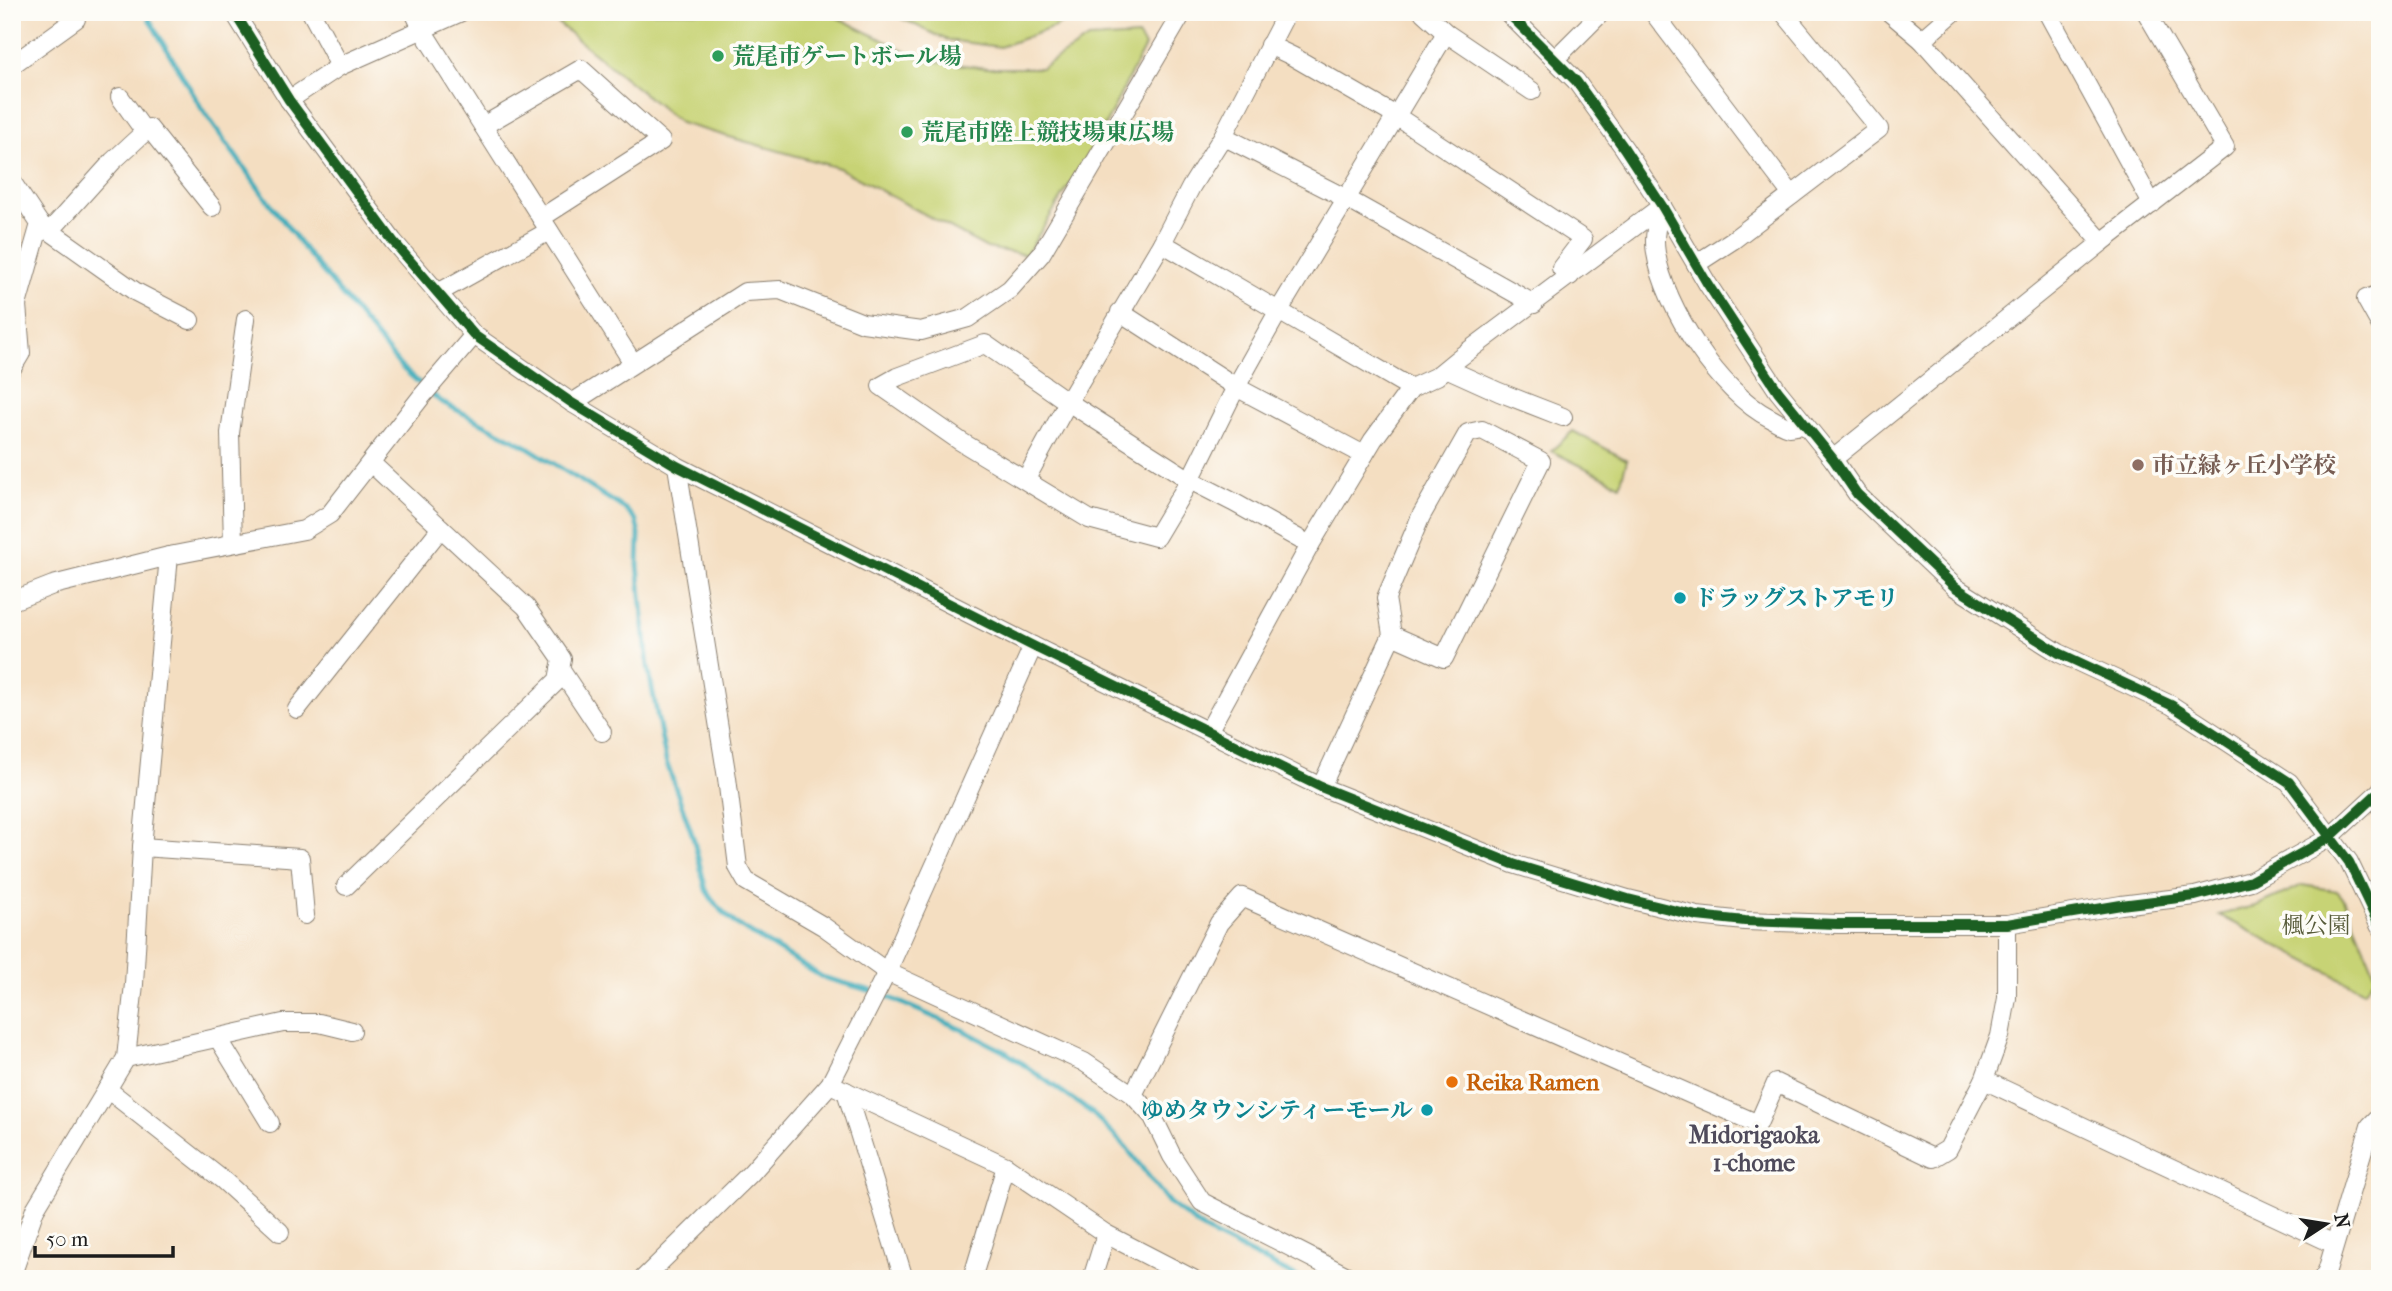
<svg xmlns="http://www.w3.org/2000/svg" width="2392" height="1291" font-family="'IM FELL French Canon','Noto Serif JP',serif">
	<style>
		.green { fill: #c7d374; stroke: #727848; stroke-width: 2 }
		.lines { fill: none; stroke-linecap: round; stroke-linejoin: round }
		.stream { stroke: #3dacba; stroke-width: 5 }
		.minor-casing { stroke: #887d6e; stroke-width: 20 }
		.minor { stroke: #fff; stroke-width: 18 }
		.cycleway-casing { stroke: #fdfcf7; stroke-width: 15 }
		.cycleway { stroke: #1b5e20; stroke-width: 10 }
		.leisure-dot { fill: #2e9e5b; stroke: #fdfcf7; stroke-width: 2.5 }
		.education-dot { fill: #8d6e63; stroke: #fdfcf7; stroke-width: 2.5 }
		.culture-dot { fill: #0f9aa8; stroke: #fdfcf7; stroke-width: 2.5 }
		.food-dot { fill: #e8710a; stroke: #fdfcf7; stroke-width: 2.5 }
		.labels { text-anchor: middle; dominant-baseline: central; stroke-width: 7; stroke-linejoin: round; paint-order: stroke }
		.leisure-label { font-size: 23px; font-weight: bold; fill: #27864d; stroke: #fdfcf7; text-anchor: start }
		.education-label { font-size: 23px; font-weight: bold; fill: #785e54; stroke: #fdfcf7; text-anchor: start }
		.culture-label { font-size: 23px; font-weight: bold; fill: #0d838f; stroke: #fdfcf7; text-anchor: start }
		.park-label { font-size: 23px; fill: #585c3b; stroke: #fdfcf7 }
		.food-label { font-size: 23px; font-weight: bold; fill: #c56008; stroke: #fdfcf7; text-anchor: start }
		.neighbourhood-label { font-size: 24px; font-weight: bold; fill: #4f4b5b; stroke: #fdfcf7 }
	</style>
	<rect width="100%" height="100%" fill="#fdfcf7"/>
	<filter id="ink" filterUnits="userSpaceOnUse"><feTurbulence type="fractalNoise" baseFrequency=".0143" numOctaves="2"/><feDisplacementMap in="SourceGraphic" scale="14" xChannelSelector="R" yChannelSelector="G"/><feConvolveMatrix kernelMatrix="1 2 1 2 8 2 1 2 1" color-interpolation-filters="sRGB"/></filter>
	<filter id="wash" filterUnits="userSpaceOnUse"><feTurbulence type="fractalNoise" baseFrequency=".00686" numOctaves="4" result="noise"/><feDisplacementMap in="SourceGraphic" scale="28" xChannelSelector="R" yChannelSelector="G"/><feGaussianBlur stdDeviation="1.57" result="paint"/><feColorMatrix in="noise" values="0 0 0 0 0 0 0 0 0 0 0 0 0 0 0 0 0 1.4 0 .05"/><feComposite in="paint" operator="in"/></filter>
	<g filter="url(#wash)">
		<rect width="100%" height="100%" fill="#f4dec1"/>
		<g class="green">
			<polygon points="544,12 826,12 924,60 987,68 1041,68 1088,39 1138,36 1145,46 1097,141 1026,255 987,248 839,168 680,123"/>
			<polygon points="888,12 1077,12 1057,26 1000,47 947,40"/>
			<polygon points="1573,431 1627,460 1620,485 1551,451"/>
			<polygon points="2303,885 2337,891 2344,899 2376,976 2364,991 2219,915 2258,905"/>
		</g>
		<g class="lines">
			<g class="stream">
				<polyline points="145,12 202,109 260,190 305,250 401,367 440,401 526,446 625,509 636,521 639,534 638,565 648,667 666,761 693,837 706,890 716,905 736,924 822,977 872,991"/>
				<polyline points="881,994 959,1028 1007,1053 1092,1113 1126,1147 1169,1203 1207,1232 1301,1279"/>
			</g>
		</g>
	</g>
	<g filter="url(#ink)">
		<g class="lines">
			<defs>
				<g id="minor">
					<polyline points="234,12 289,100 393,241 474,335 572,403 677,466 1033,646 1321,787 1513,864 1628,899 1697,916 1745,921 1838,924 2007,924 2121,905 2195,896 2251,881 2329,838 2380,791"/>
					<polyline points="414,12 424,33 633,363"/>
					<polyline points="1287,12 1223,136 1191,187 1162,243 1068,402 1190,480 1233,502 1310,545"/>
					<polyline points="1423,12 1446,33 1532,91"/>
					<polyline points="1507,12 1576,81 1624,148 1662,206 1707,283 1778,391 1833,459 1857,494 1955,587 2059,653 2171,705 2289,782 2349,862 2380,927"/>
					<polyline points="1653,12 1792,195"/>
					<polyline points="1889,12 1922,40 1954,12"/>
					<polyline points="2047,12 2152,204"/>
					<polyline points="1269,45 1292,56 1396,116 1583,239 1561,268 1570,276"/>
					<polyline points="1555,59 1602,12"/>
					<polyline points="12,65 76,19 73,12"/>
					<polyline points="340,66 461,12"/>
					<polyline points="120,97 145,132"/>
					<polyline points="289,100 340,66 311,12"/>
					<polyline points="483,126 581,69 661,141 541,218"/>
					<polyline points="1223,136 1347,199 1534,304"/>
					<polyline points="12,182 40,224 17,305 21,353 12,368"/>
					<path d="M 1662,206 C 1657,222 1653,236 1656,253 C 1664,307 1721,394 1770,418 C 1776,421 1783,426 1789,427 C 1794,427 1800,425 1805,425"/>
					<polyline points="40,224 136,292 190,320"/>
					<polyline points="50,231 113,161 149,128 212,207"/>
					<polyline points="2102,242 2225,147 2146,12"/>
					<polyline points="1162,243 1411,388"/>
					<polyline points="1696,264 1733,240 1879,129 1783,12"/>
					<polyline points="438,293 549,231"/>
					<polyline points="2380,294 2366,299 2380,324"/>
					<polyline points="1120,312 1236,387 1364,455"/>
					<polyline points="1448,369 1499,392 1563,417"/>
					<polyline points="572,403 745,292 780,290 863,323 921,331 968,318 1010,289 1041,254 1183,12"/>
					<polyline points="1833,459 2102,242 1922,40"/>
					<polyline points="677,466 727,778 738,867 746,881 823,926 887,972 1084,1062 1133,1095 1153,1117 1172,1156 1202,1202 1353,1279"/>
					<polyline points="1026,479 1068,402 985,344 897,377 881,386 960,441 1089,519 1156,537 1190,480 1236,387 1278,312 1446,33"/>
					<polyline points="233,543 230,433 246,319"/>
					<polyline points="12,601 53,585 169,556 304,530 330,514 422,396 474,335"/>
					<polyline points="560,669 602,732"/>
					<polyline points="297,709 441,528"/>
					<polyline points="1209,730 1310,545 1373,440 1411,388 1437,376 1459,358 1662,206"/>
					<polyline points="1321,787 1392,635 1386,598 1421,516 1468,433 1482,430 1541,461 1444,658 1392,635"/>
					<polyline points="142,847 300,858 305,915"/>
					<polyline points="346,886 558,680 562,659 526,607 371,463"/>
					<polyline points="218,1038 270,1123"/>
					<polyline points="126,1058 283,1023 319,1023 352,1031"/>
					<polyline points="1984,1080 2334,1244"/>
					<polyline points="830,1084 1006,1166 1106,1234 1193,1279"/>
					<polyline points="107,1089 224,1181 280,1232"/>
					<polyline points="846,1091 904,1279"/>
					<polyline points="1133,1095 1219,923 1242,897 1758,1124 1776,1083 1933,1158 1948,1149 1984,1080 2000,1036 2007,998 2007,924"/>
					<polyline points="12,1275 35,1209 126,1058 134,984 142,847 169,556"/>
					<polyline points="643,1279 751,1173 830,1084 887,972 1033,646"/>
					<polyline points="972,1279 1006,1166"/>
					<polyline points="1092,1279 1106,1234"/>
					<polyline points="2322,1279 2327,1271 2370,1126 2380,1116"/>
				</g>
			</defs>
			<use href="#minor" class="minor-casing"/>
			<use href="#minor" class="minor"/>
			<defs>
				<g id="cycleway">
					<polyline points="234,12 289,100 393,241 474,335 572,403 677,466 1033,646 1321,787 1513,864 1628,899 1697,916 1745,921 1838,924 2007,924 2121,905 2195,896 2251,881 2329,838 2380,791"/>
					<polyline points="1507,12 1576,81 1624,148 1662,206 1707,283 1778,391 1833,459 1857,494 1955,587 2059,653 2171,705 2289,782 2349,862 2380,927"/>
				</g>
			</defs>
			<use href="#cycleway" class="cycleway-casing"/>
			<use href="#cycleway" class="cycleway"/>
		</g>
	</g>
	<g class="leisure-dot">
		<circle cx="718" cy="56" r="7"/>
		<circle cx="907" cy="132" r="7"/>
	</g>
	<circle class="education-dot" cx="2138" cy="465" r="7"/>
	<g class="culture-dot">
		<circle cx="1680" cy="598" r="7"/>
		<circle cx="1427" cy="1110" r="7"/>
	</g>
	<circle class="food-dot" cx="1452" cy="1082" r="7"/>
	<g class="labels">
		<g class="leisure-label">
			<text x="732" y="56">荒尾市ゲートボール場</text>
			<text x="921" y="132">荒尾市陸上競技場東広場</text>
		</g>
		<g class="education-label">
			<text x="2152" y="465">市立緑ヶ丘小学校</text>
		</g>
		<g class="culture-label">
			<text x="1694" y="598">ドラッグストアモリ</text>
			<text x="1413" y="1110" text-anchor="end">ゆめタウンシティーモール</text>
		</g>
		<g class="park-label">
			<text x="2316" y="925">楓公園</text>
		</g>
		<g class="food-label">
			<text x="1466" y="1082">Reika Ramen</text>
		</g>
		<g class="neighbourhood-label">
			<text x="1754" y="1135">Midorigaoka<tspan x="1754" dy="28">1-chome</tspan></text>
		</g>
	</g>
	<rect width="2392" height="1291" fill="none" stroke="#fdfcf7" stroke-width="42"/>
	<g transform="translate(2326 1224) rotate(78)" stroke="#fdfcf7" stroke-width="5" paint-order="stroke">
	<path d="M0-5L12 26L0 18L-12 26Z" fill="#1c1c1c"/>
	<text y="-10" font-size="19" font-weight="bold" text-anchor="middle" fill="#1c1c1c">N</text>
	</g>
	<path d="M35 1246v10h138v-10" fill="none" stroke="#1c1c1c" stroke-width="3.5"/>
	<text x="46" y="1246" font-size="21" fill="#1c1c1c" stroke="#fdfcf7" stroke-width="5" paint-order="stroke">50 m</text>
</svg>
